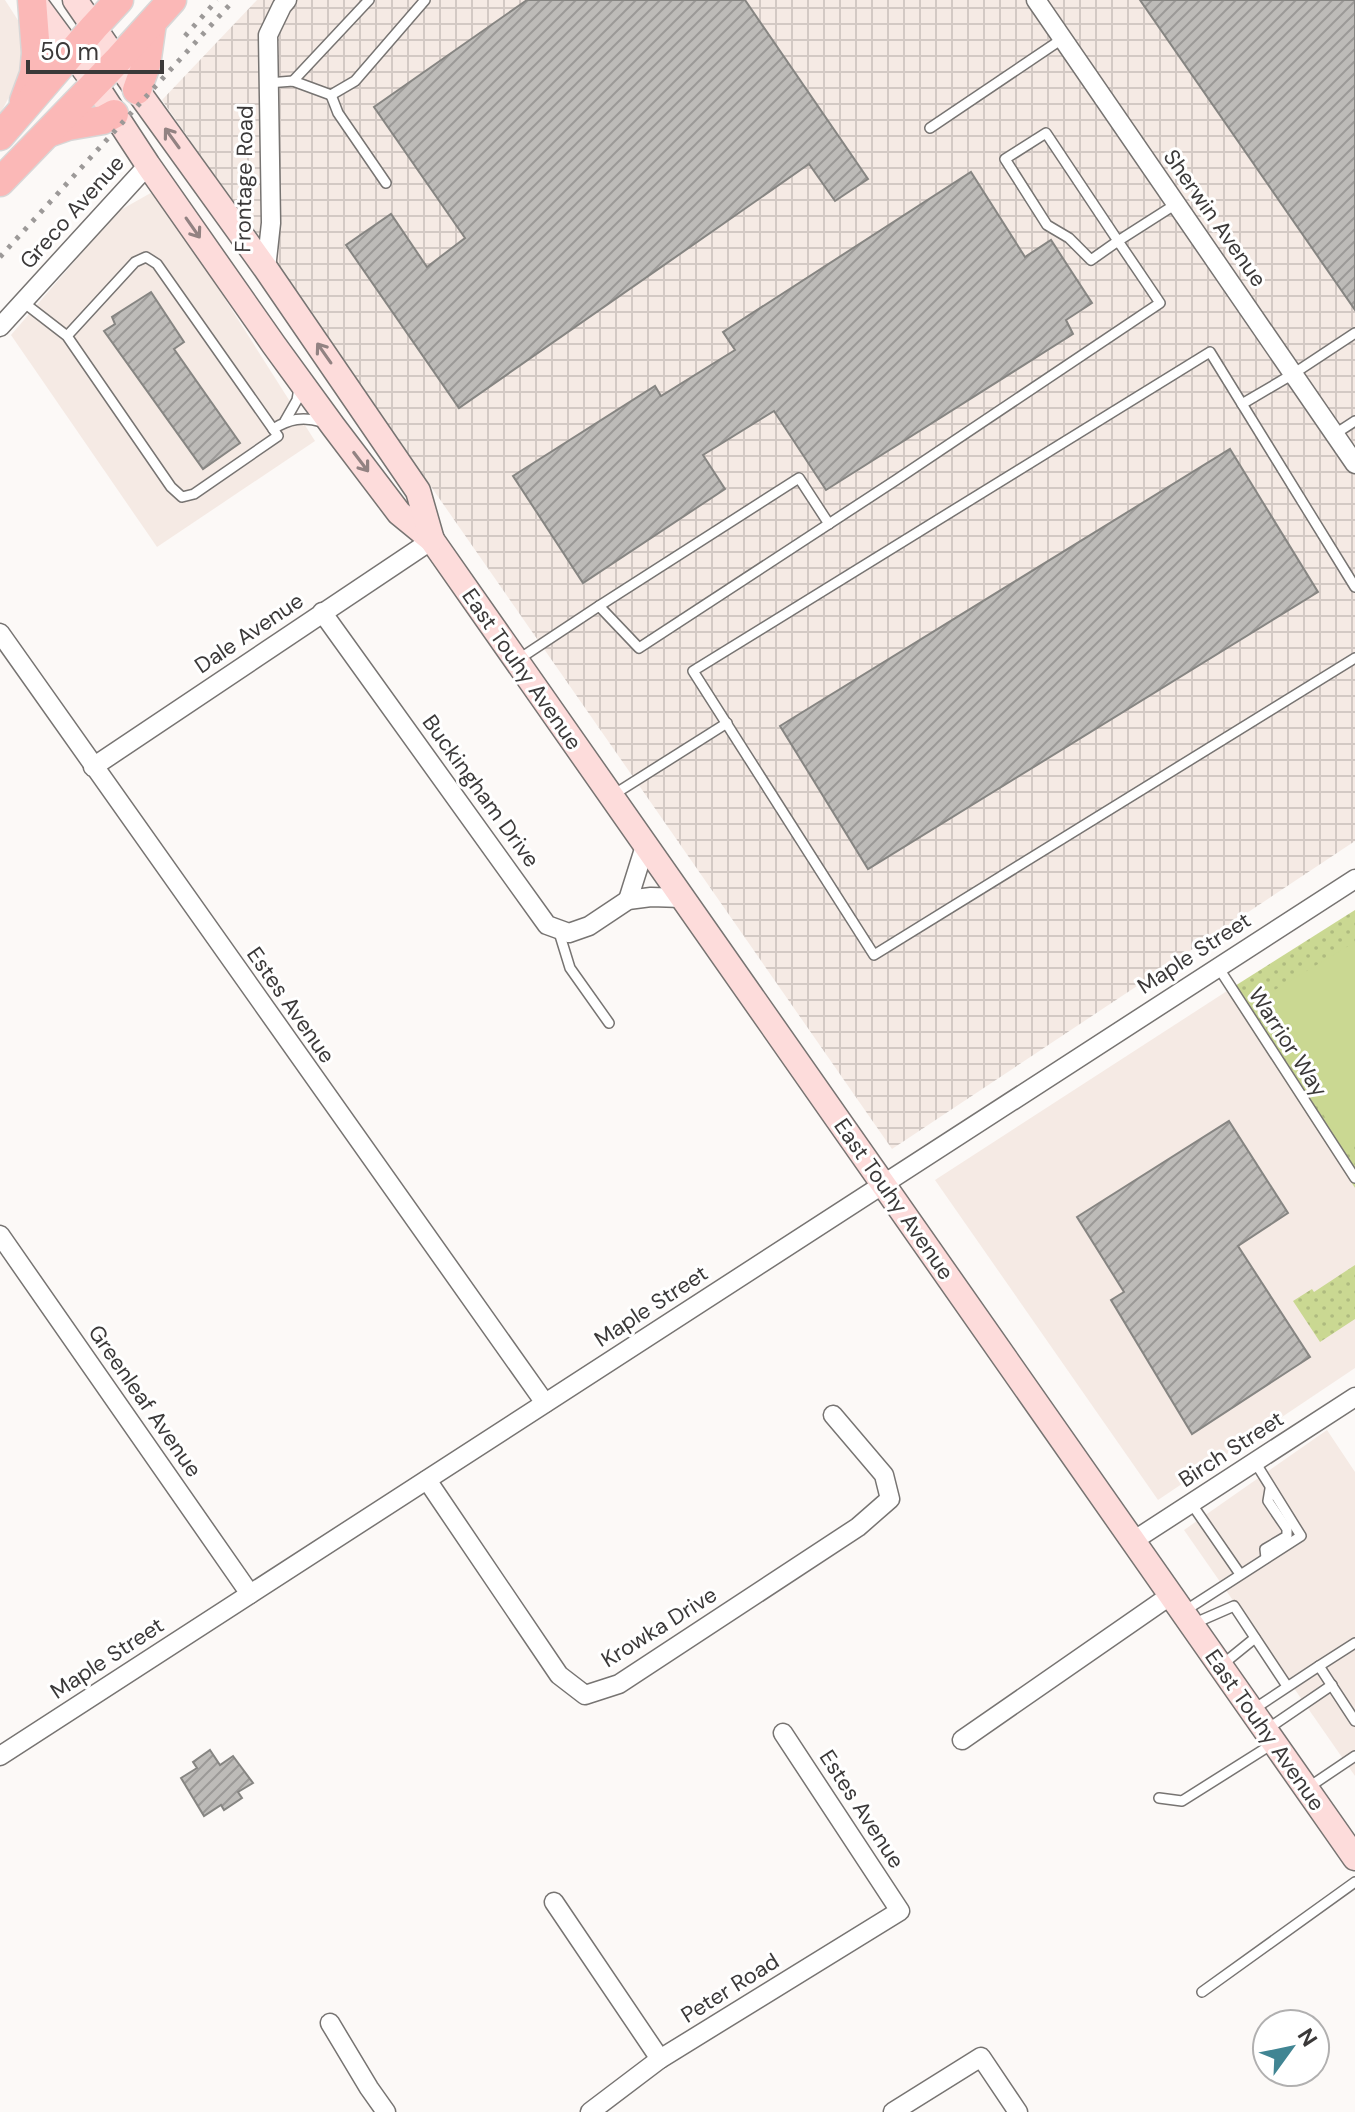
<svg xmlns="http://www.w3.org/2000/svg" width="1355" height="2112" font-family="'DM Sans',sans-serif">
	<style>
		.built { fill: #f5eae4 }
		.industrial { fill: url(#industrial-grid) }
		.park { fill: url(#park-dots) }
		.garden { fill: #cad892 }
		.building { fill: url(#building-hatch); stroke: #868582; stroke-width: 2 }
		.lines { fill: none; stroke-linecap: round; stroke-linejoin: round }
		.service-casing { stroke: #777472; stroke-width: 12 }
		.minor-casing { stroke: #777472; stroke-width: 21 }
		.secondary-casing { stroke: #777472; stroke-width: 27 }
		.primary-casing { stroke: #d8d7d7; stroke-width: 31 }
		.service { stroke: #fff; stroke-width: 9 }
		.minor { stroke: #fff; stroke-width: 18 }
		.secondary { stroke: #fddcdb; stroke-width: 24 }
		.primary { stroke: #fbb8b7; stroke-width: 28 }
		.rail { stroke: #9c9998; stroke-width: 5; stroke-dasharray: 4 8; stroke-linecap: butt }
		.oneway { stroke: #928282 }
		.labels { text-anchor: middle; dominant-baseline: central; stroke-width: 6; stroke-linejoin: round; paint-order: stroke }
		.street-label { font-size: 22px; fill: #3b3939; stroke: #fff }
	</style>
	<defs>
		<pattern id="industrial-grid" width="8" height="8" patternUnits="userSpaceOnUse" patternTransform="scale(2)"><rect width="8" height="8" fill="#f5eae4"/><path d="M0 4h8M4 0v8" fill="none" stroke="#d3c9c4"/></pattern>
		<pattern id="park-dots" width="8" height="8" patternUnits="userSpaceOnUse" patternTransform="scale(2)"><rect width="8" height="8" fill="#cad892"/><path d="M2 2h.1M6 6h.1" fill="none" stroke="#aeba7f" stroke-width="1.8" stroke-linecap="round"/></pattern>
		<pattern id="building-hatch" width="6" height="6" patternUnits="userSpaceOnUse" patternTransform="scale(2)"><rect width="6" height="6" fill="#bdbbb8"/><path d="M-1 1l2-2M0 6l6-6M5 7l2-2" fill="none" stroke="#9b9997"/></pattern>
	</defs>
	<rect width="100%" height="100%" fill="#fcf9f7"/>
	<g class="built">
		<polygon points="0,0 5,0 21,25 24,69 0,114"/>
		<polygon points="156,190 315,441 157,547 11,335 117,212"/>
		<polygon points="1227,991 1355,1188 1355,1368 1158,1500 935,1180"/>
		<polygon points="1327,1430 1355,1472 1355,1776 1184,1530"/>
	</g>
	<polygon class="industrial" points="257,0 1355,0 1355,841 892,1149 162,100"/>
	<g class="park">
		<polygon points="1355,910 1355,1188 1227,991"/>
		<polygon points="1355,1265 1355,1319 1320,1342 1293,1301 1312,1289 1314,1292"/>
	</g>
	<polygon class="garden" points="1355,942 1355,1139 1343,1145 1265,1025 1273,991"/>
	<g class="building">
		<polygon points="527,0 745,0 868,179 835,201 809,164 459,408 346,245 391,214 427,267 465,238 374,107"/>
		<polygon points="1140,0 1355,0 1355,310"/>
		<polygon points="971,172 1025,257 1051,240 1092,303 1066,320 1073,334 826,490 774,411 703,455 725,489 583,583 513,476 655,386 661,396 735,350 723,332"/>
		<polygon points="151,292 184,342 174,349 240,443 203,469 104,331 115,324 112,317"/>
		<polygon points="1230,449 1318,592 868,869 780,726"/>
		<polygon points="1229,1121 1288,1213 1238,1246 1310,1357 1192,1434 1111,1300 1124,1292 1077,1217"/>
		<polygon points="210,1750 220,1765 233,1756 253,1783 238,1792 242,1798 224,1810 221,1805 204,1816 181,1778 197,1768 193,1762"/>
	</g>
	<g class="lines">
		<defs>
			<g id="service">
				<polyline points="293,81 369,0"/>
				<polyline points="268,83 293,81 331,95 355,81 425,0"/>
				<polyline points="331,95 338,113 386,183"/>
				<polyline points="930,128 1062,39"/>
				<polygon points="1046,133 1118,241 1091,260 1069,238 1047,225 1005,159"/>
				<polyline points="23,302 67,336 171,487 182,497 194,494 278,436 157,264 146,257 135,262 67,336"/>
				<polyline points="1242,404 1293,374 1355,333"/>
				<polyline points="285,421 297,400 299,388"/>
				<path d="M 273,429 C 289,419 303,416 322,422"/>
				<polyline points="1335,434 1355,421"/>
				<polyline points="1355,587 1210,352 693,671 874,955 1355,658"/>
				<polyline points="599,606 799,478 829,524"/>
				<polyline points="519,659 599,606 639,648 896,480 1160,303 1118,241 1176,204"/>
				<polyline points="613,795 727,723"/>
				<polyline points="558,929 570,968 609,1023"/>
				<polyline points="1218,967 1355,1178"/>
				<polyline points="1191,1503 1240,1574"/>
				<polyline points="1266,1558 1265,1549 1287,1536 1287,1529 1268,1501 1270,1489"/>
				<polyline points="1183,1612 1301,1536 1255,1462"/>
				<polyline points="1195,1623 1234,1606 1287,1686"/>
				<polyline points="1223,1664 1255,1638"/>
				<polyline points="1319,1666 1355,1643"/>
				<polyline points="1254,1709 1319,1666 1355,1721"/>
				<polyline points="1266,1730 1332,1685"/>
				<polyline points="1309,1787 1355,1756"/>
				<polyline points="1159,1798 1182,1801 1274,1743"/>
				<polyline points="1202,1992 1355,1882"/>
			</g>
			<g id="minor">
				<polyline points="1036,0 1355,464"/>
				<polyline points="266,269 271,223 268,35 282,6 287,0"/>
				<polyline points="0,327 148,165"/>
				<polyline points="322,612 547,925 569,933 589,926 628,900 651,897 682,898"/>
				<polyline points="0,633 545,1403"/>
				<polyline points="93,767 432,540"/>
				<polyline points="628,900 645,846"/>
				<polyline points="0,1235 250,1594"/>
				<polyline points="427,1480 559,1675 585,1695 619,1684 858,1527 890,1499 884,1475 833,1415"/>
				<polyline points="1133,1541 1355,1397"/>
				<polyline points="962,1740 1171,1595"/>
				<polyline points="0,1756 1355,879"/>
				<polyline points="554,1902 660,2059"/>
				<polyline points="330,2023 369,2088 386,2112"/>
				<polyline points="590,2112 660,2059 900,1911 783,1733"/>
				<polyline points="893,2112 981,2057 1018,2112"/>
			</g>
			<g id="secondary">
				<polyline points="33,0 95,84 148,165 274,345 333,426 399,513 432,540 1355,1858"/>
				<polyline points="75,0 137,90 266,269 418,491 432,540"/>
			</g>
			<g id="primary">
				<polyline points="137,90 146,65 152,23"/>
				<polyline points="24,101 34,74 36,53 32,0"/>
				<polyline points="51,132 68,126 103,120 114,114"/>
				<polyline points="0,136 94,27 119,0"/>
				<polyline points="0,182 117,61 172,0"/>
			</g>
		</defs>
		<use href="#service" class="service-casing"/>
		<use href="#minor" class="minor-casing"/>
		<use href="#secondary" class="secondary-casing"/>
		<use href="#primary" class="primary-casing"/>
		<use href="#service" class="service"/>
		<use href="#minor" class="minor"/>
		<use href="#secondary" class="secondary"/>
		<use href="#primary" class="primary"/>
		<g class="rail">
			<polyline points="185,36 217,0"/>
			<polyline points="0,257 234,0"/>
		</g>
	</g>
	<defs><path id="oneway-shaft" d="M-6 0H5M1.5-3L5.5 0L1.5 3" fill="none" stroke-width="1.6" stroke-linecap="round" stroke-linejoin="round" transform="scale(2)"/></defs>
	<g class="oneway">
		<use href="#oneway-shaft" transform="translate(172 138) rotate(-126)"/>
		<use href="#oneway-shaft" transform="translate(193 228) rotate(55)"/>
		<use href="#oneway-shaft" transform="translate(324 353) rotate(-125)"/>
		<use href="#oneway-shaft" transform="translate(361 462) rotate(53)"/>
	</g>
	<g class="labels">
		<g class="street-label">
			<text transform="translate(244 179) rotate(-89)">Frontage Road</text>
			<text transform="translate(72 212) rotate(-48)">Greco Avenue</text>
			<text transform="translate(1215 218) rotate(55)">Sherwin Avenue</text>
			<text transform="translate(249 633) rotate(-34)">Dale Avenue</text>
			<text transform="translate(522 669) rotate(55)">East Touhy Avenue</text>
			<text transform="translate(481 791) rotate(54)">Buckingham Drive</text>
			<text transform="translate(1194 953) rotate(-33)">Maple Street</text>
			<text transform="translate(291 1005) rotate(55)">Estes Avenue</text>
			<text transform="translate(1288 1042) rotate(57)">Warrior Way</text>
			<text transform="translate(894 1199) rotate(55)">East Touhy Avenue</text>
			<text transform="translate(651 1306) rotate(-33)">Maple Street</text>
			<text transform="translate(145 1401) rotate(55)">Greenleaf Avenue</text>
			<text transform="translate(1231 1449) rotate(-33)">Birch Street</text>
			<text transform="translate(659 1627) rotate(-32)">Krowka Drive</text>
			<text transform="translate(107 1658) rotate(-33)">Maple Street</text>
			<text transform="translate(1265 1730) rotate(55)">East Touhy Avenue</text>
			<text transform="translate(862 1809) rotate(57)">Estes Avenue</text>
			<text transform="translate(730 1988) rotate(-32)">Peter Road</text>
		</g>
	</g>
	<g transform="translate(1291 2048) rotate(57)"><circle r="38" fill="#ffffff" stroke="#b1b0b0" stroke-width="2"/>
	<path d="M0-6L14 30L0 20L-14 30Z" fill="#418593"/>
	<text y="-12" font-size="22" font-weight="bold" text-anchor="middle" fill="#3b3939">N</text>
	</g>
	<path d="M28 60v12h134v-12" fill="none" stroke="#3b3939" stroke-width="4"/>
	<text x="40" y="60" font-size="24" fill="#3b3939" stroke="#ffffff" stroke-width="6" paint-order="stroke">50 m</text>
</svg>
